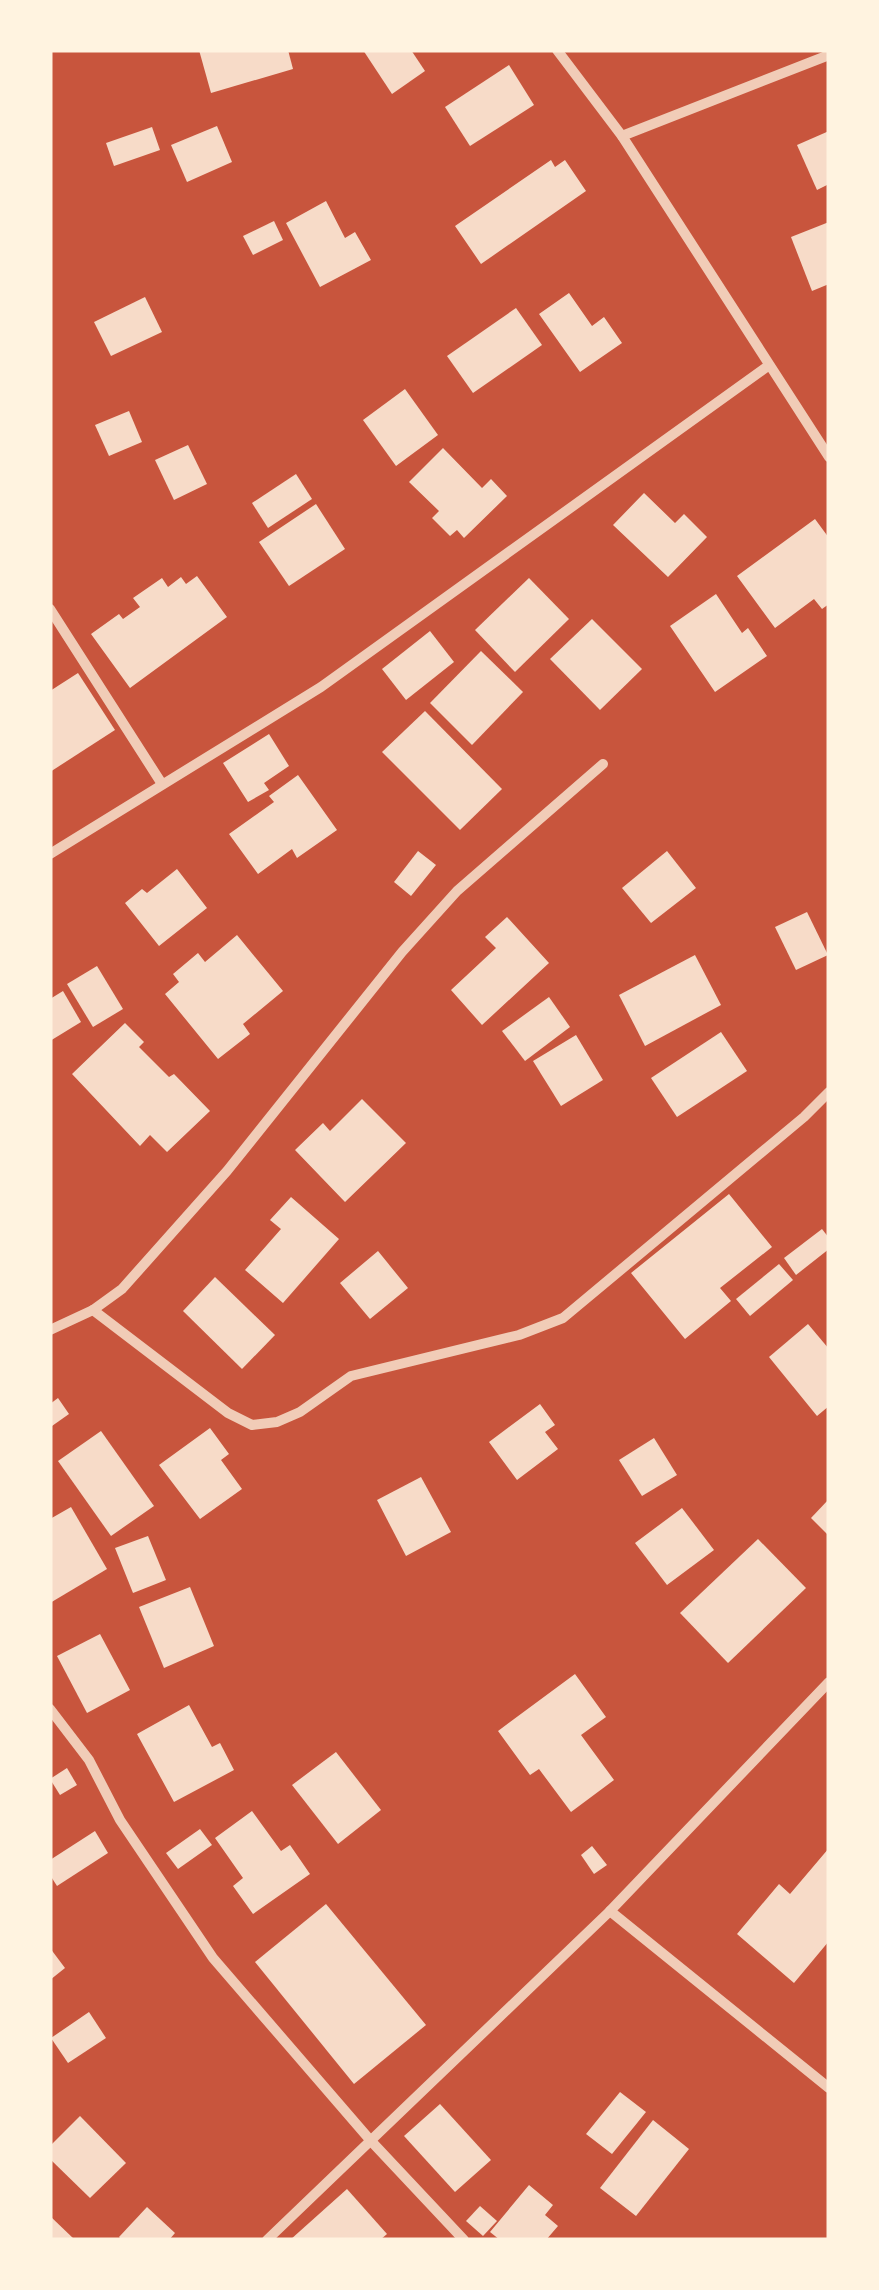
<svg xmlns="http://www.w3.org/2000/svg" width="879" height="2290" font-family="'Archivo Narrow',sans-serif">
	<style>
		.building { fill: #f7dbc8 }
		.lines { fill: none; stroke-linecap: round; stroke-linejoin: round }
		.minor { stroke: #f1ccb7; stroke-width: 10 }
	</style>
	<rect width="100%" height="100%" fill="#c8553d"/>
	<g class="building">
		<polygon points="199,50 288,50 293,69 211,93"/>
		<polygon points="363,50 411,50 425,71 392,94"/>
		<polygon points="509,65 534,105 470,146 445,107"/>
		<polygon points="217,126 232,162 187,182 171,145"/>
		<polygon points="152,127 160,150 114,166 106,143"/>
		<polygon points="829,131 829,184 817,190 797,145"/>
		<polygon points="551,160 555,167 565,160 586,191 481,264 455,226"/>
		<polygon points="326,201 345,238 355,232 371,260 320,287 286,223"/>
		<polygon points="274,221 283,240 253,255 243,236"/>
		<polygon points="829,222 829,284 812,291 791,237"/>
		<polygon points="569,293 592,326 604,317 622,343 580,372 539,314"/>
		<polygon points="145,297 162,332 111,356 94,322"/>
		<polygon points="516,308 542,345 473,393 447,356"/>
		<polygon points="405,389 438,435 396,466 363,420"/>
		<polygon points="129,411 142,442 109,456 95,425"/>
		<polygon points="188,445 207,484 174,500 155,460"/>
		<polygon points="443,448 482,488 491,479 507,496 464,538 457,530 450,536 432,518 439,511 409,482"/>
		<polygon points="296,474 312,499 268,528 252,503"/>
		<polygon points="644,493 675,523 684,514 707,537 668,577 613,525"/>
		<polygon points="316,504 345,549 289,586 259,542"/>
		<polygon points="815,519 829,538 829,604 822,609 814,599 775,628 737,576"/>
		<polygon points="197,576 227,617 130,688 91,634 119,614 123,619 140,607 133,598 162,578 168,587 181,577 186,584"/>
		<polygon points="529,578 569,619 515,672 475,630"/>
		<polygon points="716,594 742,633 748,628 767,656 715,692 670,626"/>
		<polygon points="592,619 642,669 600,710 550,659"/>
		<polygon points="430,631 454,662 406,700 382,669"/>
		<polygon points="481,651 523,692 472,745 430,703"/>
		<polygon points="78,673 115,730 50,772 50,691"/>
		<polygon points="425,711 502,789 460,830 382,752"/>
		<polygon points="269,734 289,766 264,783 269,790 248,802 223,763"/>
		<polygon points="298,775 337,830 297,858 292,849 258,874 229,834 274,802 269,796"/>
		<polygon points="418,851 436,865 411,896 394,882"/>
		<polygon points="667,851 696,888 651,923 622,888"/>
		<polygon points="177,869 207,908 159,946 125,903 142,889 147,893"/>
		<polygon points="807,912 828,955 796,970 775,927"/>
		<polygon points="507,917 549,963 482,1025 451,990 496,948 485,937"/>
		<polygon points="237,935 283,991 243,1024 250,1034 218,1059 165,994 179,982 173,974 198,953 205,962"/>
		<polygon points="695,955 721,1005 645,1046 619,995"/>
		<polygon points="97,966 123,1009 93,1027 67,984"/>
		<polygon points="63,991 81,1022 50,1041 50,999"/>
		<polygon points="549,997 570,1027 525,1061 502,1031"/>
		<polygon points="125,1023 144,1042 139,1047 169,1077 174,1074 210,1111 167,1152 150,1135 140,1146 72,1074"/>
		<polygon points="721,1032 747,1071 677,1117 651,1078"/>
		<polygon points="576,1035 603,1080 561,1106 533,1061"/>
		<polygon points="362,1099 406,1143 345,1202 295,1150 323,1123 330,1131"/>
		<polygon points="729,1194 772,1247 720,1288 731,1301 685,1339 631,1273"/>
		<polygon points="291,1197 339,1239 283,1303 245,1270 281,1229 270,1220"/>
		<polygon points="822,1229 829,1238 829,1249 796,1275 784,1258"/>
		<polygon points="378,1251 408,1288 370,1319 340,1283"/>
		<polygon points="779,1264 793,1280 750,1316 736,1299"/>
		<polygon points="215,1277 275,1335 242,1369 183,1311"/>
		<polygon points="808,1324 829,1349 829,1406 817,1416 769,1357"/>
		<polygon points="58,1398 69,1414 52,1426 50,1404"/>
		<polygon points="540,1404 555,1425 545,1432 558,1449 517,1480 489,1442"/>
		<polygon points="210,1428 229,1454 221,1460 242,1489 200,1519 159,1465"/>
		<polygon points="101,1431 154,1506 111,1536 58,1461"/>
		<polygon points="654,1438 677,1475 642,1496 619,1460"/>
		<polygon points="421,1477 451,1532 406,1556 377,1500"/>
		<polygon points="829,1499 829,1536 811,1518"/>
		<polygon points="71,1507 107,1569 50,1603 50,1519"/>
		<polygon points="682,1508 714,1550 667,1585 635,1543"/>
		<polygon points="148,1536 166,1580 133,1593 115,1548"/>
		<polygon points="758,1539 806,1588 728,1663 680,1613"/>
		<polygon points="190,1587 214,1646 164,1668 139,1607"/>
		<polygon points="100,1634 130,1690 87,1713 57,1656"/>
		<polygon points="575,1674 606,1717 581,1735 614,1780 571,1812 539,1769 530,1775 498,1731"/>
		<polygon points="189,1705 212,1747 220,1743 234,1770 174,1802 137,1734"/>
		<polygon points="336,1752 381,1810 338,1844 292,1785"/>
		<polygon points="67,1768 77,1785 60,1795 50,1779"/>
		<polygon points="252,1811 281,1851 290,1845 310,1874 253,1914 233,1886 243,1878 215,1838"/>
		<polygon points="200,1829 212,1845 178,1869 166,1853"/>
		<polygon points="95,1831 108,1853 57,1886 50,1875 50,1860"/>
		<polygon points="592,1846 607,1865 594,1874 581,1855"/>
		<polygon points="829,1848 829,1941 794,1983 737,1934 779,1884 790,1894"/>
		<polygon points="326,1904 426,2025 354,2084 255,1962"/>
		<polygon points="50,1948 65,1968 50,1980"/>
		<polygon points="89,2012 106,2038 68,2063 51,2038"/>
		<polygon points="620,2092 646,2112 612,2154 586,2134"/>
		<polygon points="440,2104 491,2160 455,2192 404,2136"/>
		<polygon points="80,2116 126,2163 90,2198 50,2159 50,2146"/>
		<polygon points="653,2120 689,2149 636,2216 600,2188"/>
		<polygon points="529,2185 553,2205 545,2215 558,2226 546,2240 500,2240 490,2232"/>
		<polygon points="347,2189 387,2234 380,2240 290,2240"/>
		<polygon points="480,2206 497,2221 483,2236 466,2221"/>
		<polygon points="147,2207 175,2233 169,2240 122,2240 119,2237"/>
		<polygon points="50,2216 75,2240 50,2240"/>
	</g>
	<g class="lines">
		<g class="minor">
			<polyline points="557,50 622,136 829,457"/>
			<polyline points="622,136 829,55"/>
			<polyline points="50,609 162,784"/>
			<polyline points="50,854 321,687 768,366"/>
			<polyline points="93,1310 228,1413 252,1425 277,1422 300,1412 351,1376 519,1335 563,1318 804,1117 829,1092"/>
			<polyline points="50,1330 93,1310 122,1289 227,1171 402,952 457,891 603,764"/>
			<polyline points="50,1709 89,1760 120,1820 213,1958 371,2141 464,2240"/>
			<polyline points="610,1911 829,2088"/>
			<polyline points="267,2240 610,1911 829,1682"/>
		</g>
	</g>
	<rect width="879" height="2290" fill="none" stroke="#fff3e0" stroke-width="105"/>
</svg>
